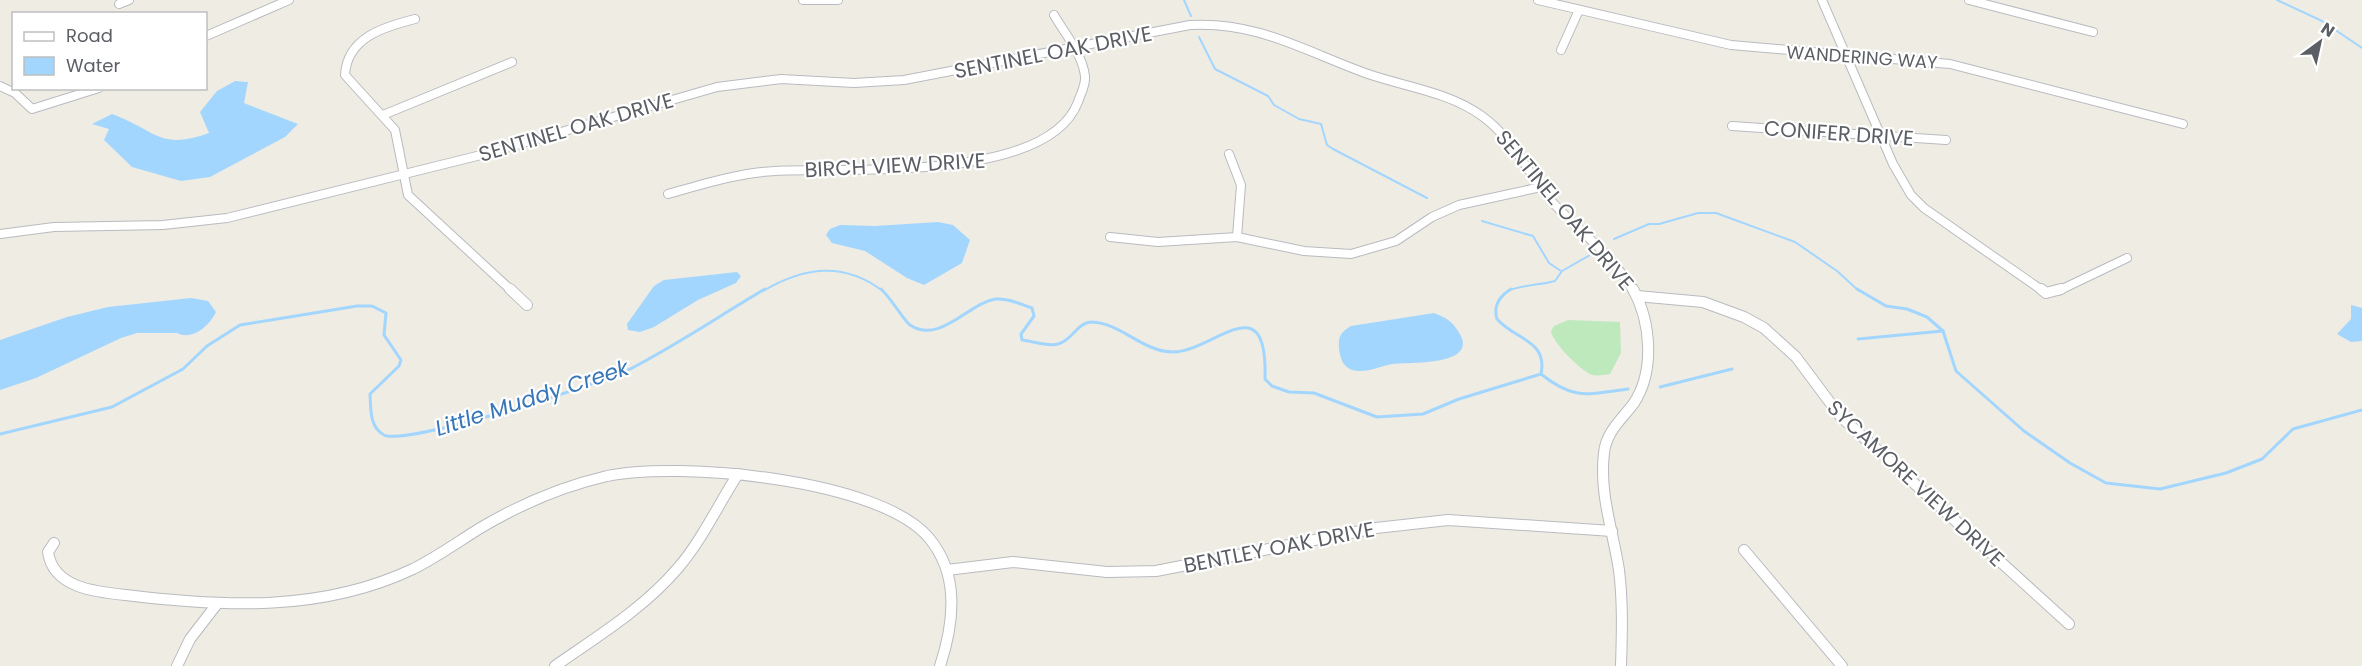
<svg xmlns="http://www.w3.org/2000/svg" width="2362" height="666" font-family="Poppins,sans-serif">
	<style>
		.green { fill: #bde9bd }
		.water { fill: #a3d6ff }
		.lines { fill: none; stroke-linecap: round; stroke-linejoin: round }
		.stream-far1 { stroke: #a3d6ff; stroke-width: 2 }
		.stream { stroke: #a3d6ff; stroke-width: 3 }
		.minor-far1-casing { stroke: #b8bbc0; stroke-width: 10 }
		.minor-casing { stroke: #b8bbc0; stroke-width: 12 }
		.minor-far1 { stroke: #fff; stroke-width: 8 }
		.minor { stroke: #fff; stroke-width: 10 }
		.labels { text-anchor: middle; dominant-baseline: central; stroke-width: 4.5; stroke-linejoin: round; paint-order: stroke }
		.far-street-label { font-size: 18px; fill: #5b5f65; stroke: #fff }
		.street-label { font-size: 21px; fill: #5b5f65; stroke: #fff }
		.water-label { font-size: 22px; font-style: italic; fill: #3776ba; stroke: #fff }
	</style>
	<rect width="100%" height="100%" fill="#efece3"/>
	<path class="green" d="M 1568,320 L 1620,322 L 1621,353 L 1610,374 C 1605,375 1597,376 1592,375 C 1581,371 1552,342 1551,331 L 1554,326 Z"/>
	<g class="water">
		<path d="M 235,81 L 248,82 L 244,103 L 298,124 L 285,137 L 210,177 L 181,181 L 132,167 L 104,140 L 109,129 L 92,124 L 112,114 C 156,130 159,151 209,133 L 200,112 L 217,91 Z"/>
		<polygon points="938,222 953,225 970,240 962,263 924,285 907,278 865,251 832,243 826,235 830,229 840,225 875,226"/>
		<polygon points="737,272 741,276 736,283 698,300 654,327 640,332 628,330 627,324 654,286 664,280"/>
		<path d="M 191,298 L 208,301 L 216,312 C 210,325 193,341 177,333 L 137,333 L 121,338 L 36,378 L 0,390 L 0,340 L 67,317 L 108,307 Z"/>
		<polygon points="2351,305 2362,308 2362,341 2351,342 2337,334 2351,319"/>
		<path d="M 1434,313 C 1448,318 1454,323 1461,336 C 1475,366 1409,362 1393,364 C 1379,366 1366,374 1352,370 C 1342,366 1340,357 1339,348 C 1338,336 1341,332 1351,326 Z"/>
	</g>
	<g class="lines">
		<g class="stream-far1">
			<polyline points="1184,0 1191,16"/>
			<polyline points="2277,0 2322,21 2362,48"/>
			<polyline points="1199,37 1215,69 1268,96 1274,105 1299,119 1321,124 1327,145 1333,149 1427,198"/>
			<polyline points="1482,221 1533,236 1549,263 1561,271"/>
			<polyline points="1614,239 1649,224 1659,224 1698,213 1716,213 1795,242 1837,271 1859,291"/>
			<path d="M 763,291 C 804,267 843,261 883,291"/>
			<path d="M 1508,291 C 1520,285 1541,285 1555,281 L 1562,271 L 1592,254"/>
		</g>
		<g class="stream">
			<path d="M 881,289 C 890,297 906,323 910,325 C 940,345 968,303 996,299 C 1008,298 1020,304 1032,308 L 1034,316 L 1021,334 L 1022,340 C 1033,341 1047,347 1058,344 C 1072,341 1077,322 1092,322 C 1121,323 1143,352 1173,352 C 1215,351 1268,283 1265,379 L 1272,386 L 1289,392 L 1314,393 L 1377,417 L 1423,414 L 1459,399 L 1541,374 C 1548,340 1515,340 1497,319 C 1493,306 1500,296 1511,289"/>
			<polyline points="1857,289 1886,306 1907,309 1927,317 1943,331 1956,371 2024,431 2070,463 2106,483 2160,489 2226,473 2262,459 2293,429 2362,410"/>
			<polyline points="1858,339 1943,331"/>
			<path d="M 1541,374 C 1575,401 1587,394 1628,389"/>
			<polyline points="1660,387 1732,369"/>
			<path d="M 0,434 L 112,407 L 183,369 L 207,346 L 240,325 L 357,306 L 372,306 L 386,313 L 384,335 L 401,360 L 399,366 L 370,394 C 371,408 369,427 384,435 C 406,446 604,383 632,368 C 678,344 721,315 765,289"/>
		</g>
		<defs>
			<g id="minor-far1">
				<polyline points="803,0 838,0"/>
				<polyline points="1538,0 1731,45 1950,64 2183,124"/>
				<polyline points="1822,0 1893,164 1911,195 1924,208 2043,291"/>
				<polyline points="1969,0 2093,32"/>
				<polyline points="119,4 129,0"/>
				<path d="M 415,19 C 383,27 347,38 345,75 L 395,130 L 408,195 L 512,291"/>
				<polyline points="206,36 289,0"/>
				<polyline points="1561,50 1579,10"/>
				<polyline points="0,86 15,93 32,109 99,88"/>
				<polyline points="383,115 512,62"/>
				<polyline points="1732,126 1946,140"/>
				<polyline points="1229,154 1241,185 1237,237"/>
				<path d="M 668,194 C 703,184 738,173 775,171 C 848,167 1047,183 1078,102 C 1081,93 1086,85 1085,76 C 1082,53 1065,34 1054,15"/>
				<path d="M 0,234 L 54,227 L 163,225 L 227,218 L 485,154 L 717,87 L 781,79 L 854,83 L 904,80 L 1190,25 C 1258,21 1306,52 1368,74 C 1406,87 1449,92 1482,116 C 1514,139 1529,176 1554,204 C 1581,233 1614,256 1633,291"/>
				<polyline points="1110,237 1158,242 1237,237 1304,251 1351,254 1396,241 1432,217 1459,205 1541,187"/>
				<polyline points="2058,291 2127,258"/>
			</g>
			<g id="minor">
				<polyline points="510,289 527,305"/>
				<polyline points="2041,289 2046,293 2061,289"/>
				<polyline points="1637,296 1703,302 1744,317 1764,328 1796,357 1840,416 2069,624"/>
				<path d="M 54,543 L 48,552 C 53,588 96,592 126,595 C 224,607 322,612 413,569 C 437,557 459,541 482,527 C 521,504 564,486 607,476 C 679,461 880,479 929,538 C 960,575 954,623 940,666"/>
				<polyline points="1744,550 1842,666"/>
				<polyline points="947,570 1013,562 1107,572 1156,571 1376,528 1448,520 1612,531"/>
				<polyline points="177,666 190,639 217,604"/>
				<path d="M 555,666 C 598,636 644,608 678,568 C 702,540 718,505 738,474"/>
				<path d="M 1621,666 C 1622,634 1623,602 1619,570 C 1613,531 1599,493 1604,453 C 1606,432 1622,419 1634,403 C 1655,371 1651,322 1633,289"/>
			</g>
		</defs>
		<use href="#minor-far1" class="minor-far1-casing"/>
		<use href="#minor" class="minor-casing"/>
		<use href="#minor-far1" class="minor-far1"/>
		<use href="#minor" class="minor"/>
	</g>
	<g class="labels">
		<g class="far-street-label">
			<text transform="translate(1862 57) rotate(4)">WANDERING WAY</text>
		</g>
		<g class="street-label">
			<text transform="translate(1053 52) rotate(-11)">SENTINEL OAK DRIVE</text>
			<text transform="translate(576 127) rotate(-16)">SENTINEL OAK DRIVE</text>
			<text transform="translate(1839 133) rotate(4)">CONIFER DRIVE</text>
			<text transform="translate(895 165) rotate(-3)">BIRCH VIEW DRIVE</text>
			<text transform="translate(1565 210) rotate(50)">SENTINEL OAK DRIVE</text>
			<text transform="translate(1916 483) rotate(43)">SYCAMORE VIEW DRIVE</text>
			<text transform="translate(1279 547) rotate(-11)">BENTLEY OAK DRIVE</text>
		</g>
		<g class="water-label">
			<text transform="translate(532 398) rotate(-18)">Little Muddy Creek</text>
		</g>
	</g>
	<rect x="12" y="12" width="195" height="78" fill="#ffffff" stroke="#bdbfc1" stroke-width="1.5"/>
	<rect x="24" y="32" width="30" height="9" fill="#ffffff" stroke="#bdbfc1" stroke-width="1.5"/>
	<text x="66" y="42" font-size="18" fill="#5b5f65">Road</text>
	<rect x="24" y="57" width="30" height="18" fill="#a3d6ff" stroke="#bdbfc1" stroke-width="1.5"/>
	<text x="66" y="72" font-size="18" fill="#5b5f65">Water</text>
	<g transform="translate(2320 42) rotate(33)" stroke="#ffffff" stroke-width="4.5" paint-order="stroke">
	<path d="M0-4.5L10 22L0 15L-10 22Z" fill="#5b5f65"/>
	<text y="-9" font-size="16" font-weight="bold" text-anchor="middle" fill="#5b5f65">N</text>
	</g>
</svg>
